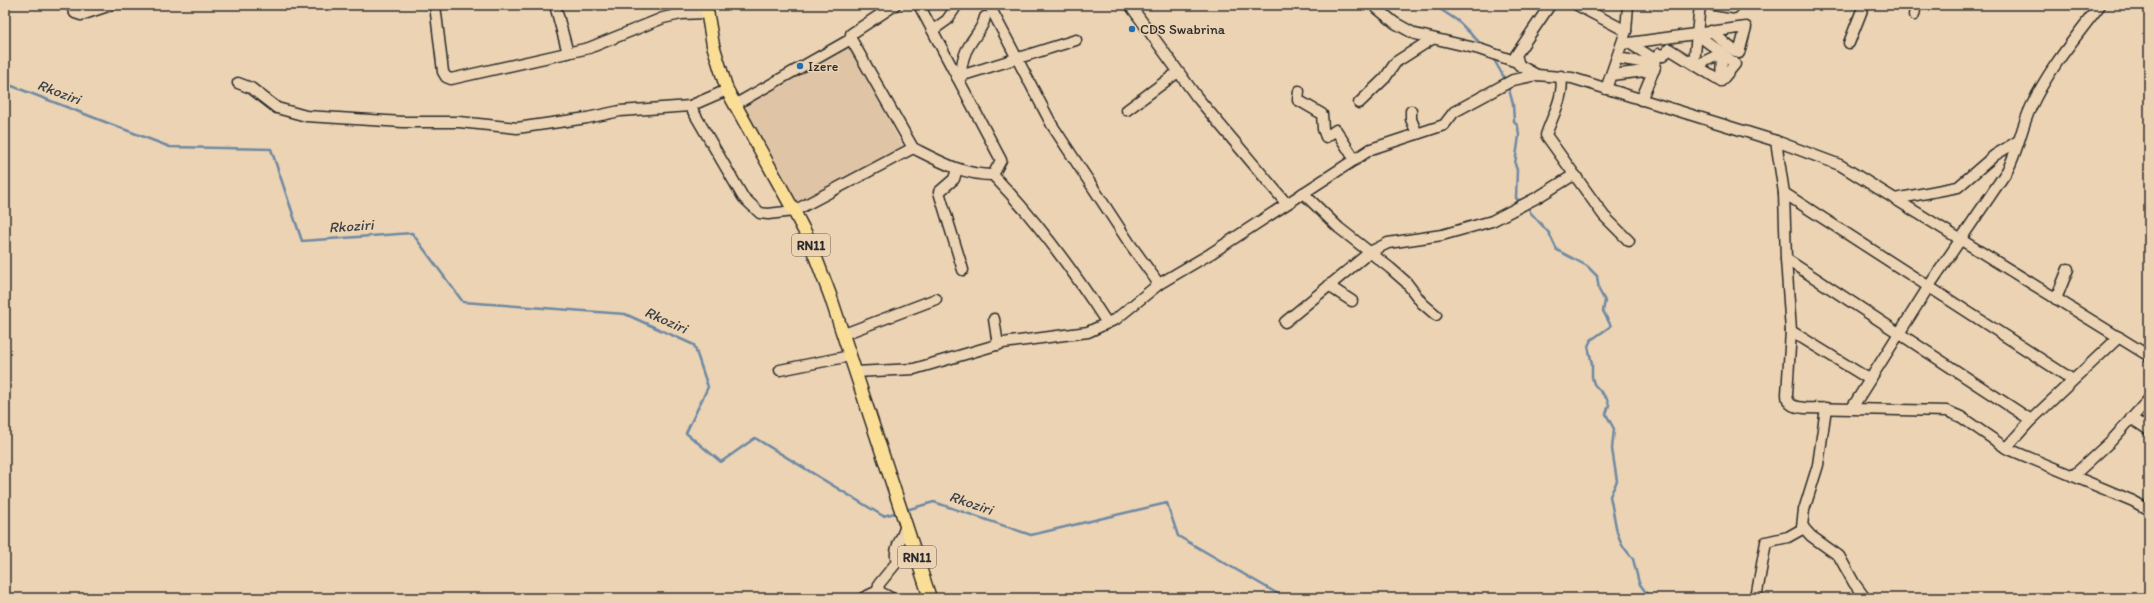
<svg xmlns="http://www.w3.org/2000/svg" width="2154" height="603" font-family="Itim,sans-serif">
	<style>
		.built { fill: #dfc4a5 }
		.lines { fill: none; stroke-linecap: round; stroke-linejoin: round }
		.stream { stroke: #6e89a4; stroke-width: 2.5 }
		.minor-casing { stroke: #2b2b2b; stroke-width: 13 }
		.major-casing { stroke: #2b2b2b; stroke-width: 15 }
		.minor { stroke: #ebd3b3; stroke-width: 10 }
		.major { stroke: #fbde96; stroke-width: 12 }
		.poi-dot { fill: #1f6fb2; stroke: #ebd3b3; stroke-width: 1.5 }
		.labels { text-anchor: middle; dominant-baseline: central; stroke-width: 3; stroke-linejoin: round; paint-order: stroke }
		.shield { fill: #ebd3b3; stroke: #655d54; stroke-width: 1 }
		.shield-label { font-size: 13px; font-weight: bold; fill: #2b2b2b }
		.poi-label { font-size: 14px; fill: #2b2b2b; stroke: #ebd3b3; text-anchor: start }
		.water-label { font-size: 15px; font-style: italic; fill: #3c4249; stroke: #ebd3b3 }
	</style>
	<rect width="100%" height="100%" fill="#ebd3b3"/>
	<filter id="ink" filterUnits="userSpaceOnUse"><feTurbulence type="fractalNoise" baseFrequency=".025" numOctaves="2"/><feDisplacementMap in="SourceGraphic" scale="8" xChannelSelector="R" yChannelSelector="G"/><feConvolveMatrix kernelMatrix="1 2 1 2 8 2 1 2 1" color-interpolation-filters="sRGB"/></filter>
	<g filter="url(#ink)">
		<polygon class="built" points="849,46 903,147 794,207 738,106"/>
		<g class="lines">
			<g class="stream">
				<polyline points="1434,5 1458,21 1483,46"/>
				<polyline points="1493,58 1506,81"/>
				<polyline points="1508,86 1513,104 1514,121 1518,127 1519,136 1515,164 1517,170 1516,198 1518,200 1524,200"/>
				<polyline points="5,88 12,86 170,147 271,149 302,241 412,233 463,302 625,314 694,345 708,387 686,433 721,462 755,438 883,516 899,512"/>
				<polyline points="1529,204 1530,212 1549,233 1557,250 1587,266 1597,276 1599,290 1605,301 1603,311 1611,326 1591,340 1588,346 1592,364 1592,377 1594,384 1607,399 1609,405 1606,414 1614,429 1612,449 1617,481 1610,496 1617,532 1622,545 1633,559 1639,583 1650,598"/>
				<polyline points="906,510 934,502 1031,535 1167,503 1178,536 1285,598"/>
			</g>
			<defs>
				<g id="minor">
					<polyline points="71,5 75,13 81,15 111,5"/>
					<polyline points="435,5 443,72 446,77 451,79 589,48 663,18 681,14 706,13"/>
					<polyline points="555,5 568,53"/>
					<path d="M 919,5 L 1001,160 L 993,175 C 1037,221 1073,270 1107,323"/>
					<polyline points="989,5 1052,125 1130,244 1159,284"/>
					<polyline points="1130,5 1196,96 1286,203"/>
					<polyline points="1373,5 1395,23 1415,34 1479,49 1517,62"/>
					<polyline points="1577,5 1626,31"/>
					<polyline points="1714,5 1733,8"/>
					<polyline points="1914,15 1916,5"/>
					<polyline points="933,30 947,20 957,5"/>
					<polyline points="1629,43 1656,60"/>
					<polyline points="1849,43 1864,5"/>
					<path d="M 1622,44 L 1746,27 L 1739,53 C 1728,48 1721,38 1711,31"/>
					<polyline points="1617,58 1653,64"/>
					<polyline points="1694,63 1700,5"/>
					<polyline points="1697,65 1722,53 1698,35"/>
					<polyline points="1537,75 1519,65 1516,55 1550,5"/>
					<polyline points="1611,75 1654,70"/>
					<path d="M 1561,76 C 1565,95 1552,117 1546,135 L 1604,216 L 1629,241"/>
					<polyline points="957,77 1076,40"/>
					<path d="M 961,77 C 961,65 964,53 970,44 C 976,34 983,28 985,17"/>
					<polyline points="238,83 251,88 277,108 306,116 403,122 459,122 517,128 587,118 620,111 690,106 727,90"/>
					<polyline points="1606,89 1626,31 1628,5"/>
					<polyline points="1299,91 1298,100 1322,114 1323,129 1326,137 1336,130 1355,160"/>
					<polyline points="1641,100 1655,67 1653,64 1659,54 1663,56 1669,49 1721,81 1735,64 1722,53 1721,81"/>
					<polyline points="1359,103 1385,78 1396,62 1432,39"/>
					<polyline points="736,104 851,39 851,34 895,5"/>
					<polyline points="690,106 743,197 760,213 768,214 794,211 913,148 851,39"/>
					<polyline points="1127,110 1178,72"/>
					<polyline points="1411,111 1411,119 1417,134"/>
					<path d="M 1776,141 L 1784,193 L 1786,259 L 1791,331 L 1787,394 C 1787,406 1795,407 1805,408 L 1947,411 L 1961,417 L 2006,448 L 2133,501 L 2149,510"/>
					<path d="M 913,148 C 939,161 963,175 993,175"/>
					<polyline points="957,169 954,179 939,192 963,270"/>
					<polyline points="1303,193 1339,228 1390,268 1406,282 1422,303 1436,315"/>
					<polyline points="1784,193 2073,380"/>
					<polyline points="1895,199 1958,187 1995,155 2018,141"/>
					<polyline points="1786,259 2031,420"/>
					<polyline points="1330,284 1335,290 1352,301"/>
					<polyline points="2056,299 2068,269"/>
					<polyline points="994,319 998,345"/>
					<polyline points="1285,322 1370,252 1388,243 1442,235 1492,221 1538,197 1572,176 1576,176"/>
					<polyline points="1791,331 1869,379"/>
					<polyline points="844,334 936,299"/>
					<polyline points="780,370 850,356"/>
					<polyline points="855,372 914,369 1003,343 1088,332 1116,319 1159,284 1210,254 1371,149 1444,125 1454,112 1513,80 1537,75 1572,78 1776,141 1840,165 2149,356"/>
					<polyline points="1826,408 1818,465 1804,510 1802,526 1811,536 1839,556 1854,583 1865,598"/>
					<path d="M 1852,408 L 1929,286 L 2007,171 C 2018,151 2021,128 2031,107 C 2048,70 2076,37 2100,5"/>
					<polyline points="2131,418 2149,430"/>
					<polyline points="2006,448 2031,420 2119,337"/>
					<polyline points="2073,476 2112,440 2149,399"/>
					<path d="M 878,591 L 879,584 L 897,562 C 892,548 904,537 906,524"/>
					<polyline points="863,598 878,591 891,598"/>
					<polyline points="1756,598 1766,542 1788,537 1804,528"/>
				</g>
				<polyline id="major" points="706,5 713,45 727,90 794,211 809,240 830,295 930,598"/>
			</defs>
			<use href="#minor" class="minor-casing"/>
			<use href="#major" class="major-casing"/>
			<use href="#minor" class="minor"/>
			<use href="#major" class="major"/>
		</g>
	</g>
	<g class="poi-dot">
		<circle cx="1132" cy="29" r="4"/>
		<circle cx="800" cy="66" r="4"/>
	</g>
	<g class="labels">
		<g class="shield">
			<rect x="792" y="234" width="38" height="22" rx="3"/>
			<rect x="898" y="546" width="38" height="22" rx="3"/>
		</g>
		<g class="shield-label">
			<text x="811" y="245">RN11</text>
			<text x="917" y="557">RN11</text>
		</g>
		<g class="poi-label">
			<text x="1140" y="29">CDS Swabrina</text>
			<text x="808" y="66">Izere</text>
		</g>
		<g class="water-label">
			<text transform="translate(59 92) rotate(21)">Rkoziri</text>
			<text transform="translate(351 226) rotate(-4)">Rkoziri</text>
			<text transform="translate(666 320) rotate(24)">Rkoziri</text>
			<text transform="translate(971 503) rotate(19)">Rkoziri</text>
		</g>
	</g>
	<rect width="2154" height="603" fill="none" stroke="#ebd3b3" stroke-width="20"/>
	<rect x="10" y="10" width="2134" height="583" fill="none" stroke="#2b2b2b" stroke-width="1.5" filter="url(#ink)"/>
</svg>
